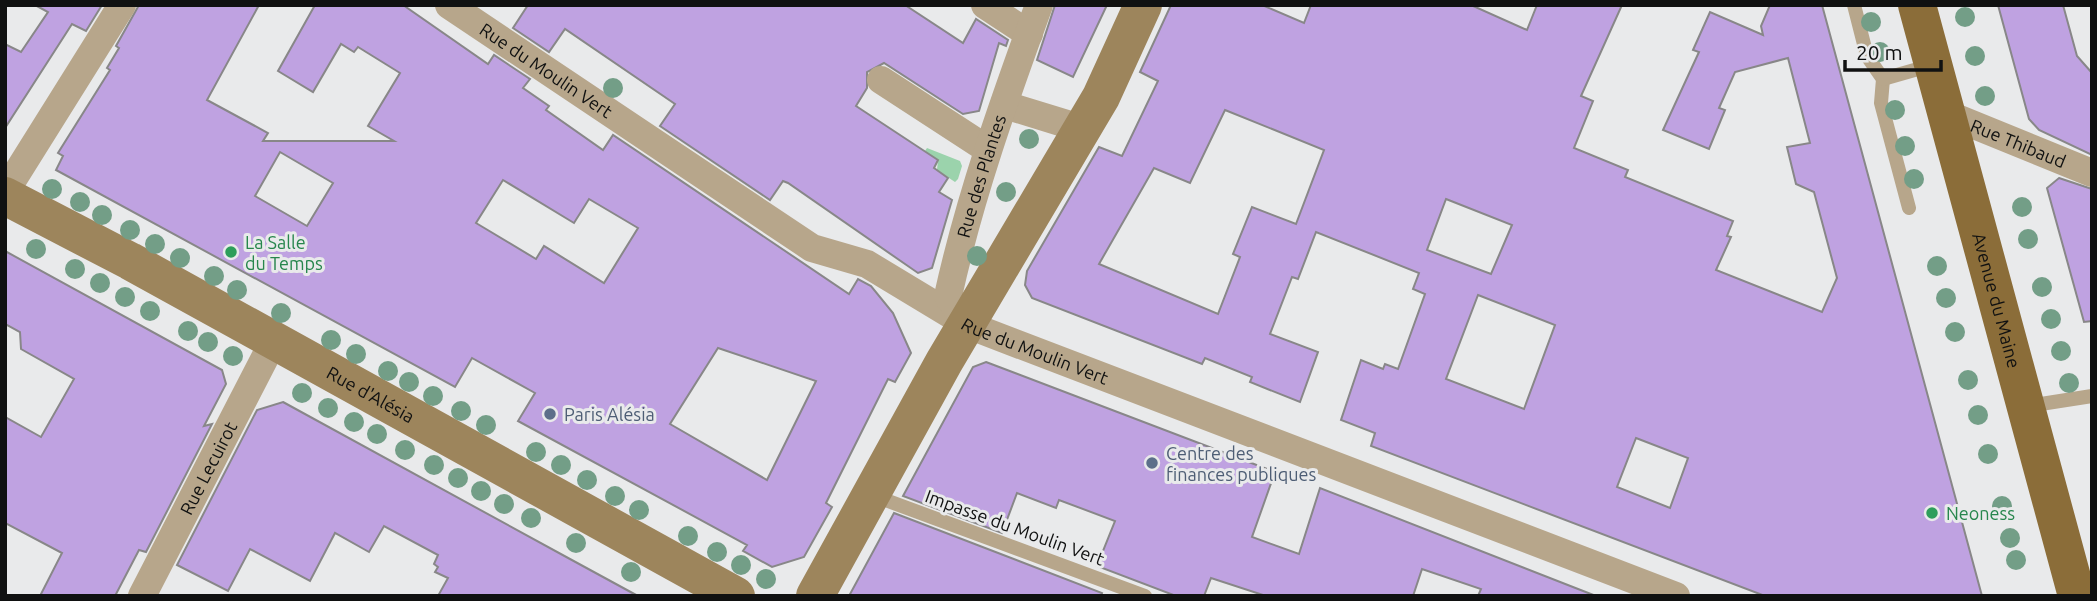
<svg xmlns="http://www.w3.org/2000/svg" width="2097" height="601" font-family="Ubuntu,sans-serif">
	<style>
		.green { fill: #9bd3ac }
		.building { fill: #bfa2e1; stroke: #888788; stroke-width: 2; fill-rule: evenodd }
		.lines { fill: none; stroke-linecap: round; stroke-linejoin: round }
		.lane { stroke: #b7a68b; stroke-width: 14 }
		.street { stroke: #b7a68b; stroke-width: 28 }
		.secondary { stroke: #9d855c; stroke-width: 38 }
		.primary { stroke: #8b6d39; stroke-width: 38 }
		.tree { fill: #739e87 }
		.leisure-dot { fill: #2e9e5b; stroke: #e9eaeb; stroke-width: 2.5 }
		.service-dot { fill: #5c6f8a; stroke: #e9eaeb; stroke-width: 2.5 }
		.labels { text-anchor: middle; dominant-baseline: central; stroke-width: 6; stroke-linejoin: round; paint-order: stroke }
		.street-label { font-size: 18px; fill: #101111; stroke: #e9eaeb }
		.leisure-label { font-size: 18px; fill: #27864d; stroke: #e9eaeb; text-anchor: start }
		.service-label { font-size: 18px; fill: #4e5e75; stroke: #e9eaeb; text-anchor: start }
	</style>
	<rect width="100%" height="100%" fill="#e9eaeb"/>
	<polygon class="green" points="927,148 960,161 962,166 958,179 955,182 937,170 938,160 925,151"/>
	<g class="building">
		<polygon points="35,5 102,5 86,31 72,24 5,128 5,44 21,52 48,12"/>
		<path d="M 139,5 L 259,5 L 207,100 L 268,133 L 263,141 L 394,141 L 368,126 L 400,73 L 358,47 L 354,52 L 341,44 L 313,92 L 278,71 L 315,5 L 403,5 L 488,64 L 494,55 L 530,79 L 523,88 L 549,106 L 546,110 L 603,150 L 613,135 L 849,294 L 858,279 L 871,286 L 893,313 L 911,353 L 895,382 L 888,379 L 826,503 L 832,507 L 804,557 L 772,567 L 743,551 L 747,545 L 518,421 L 535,393 L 472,358 L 455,387 L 56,170 L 63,156 L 58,153 L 110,70 L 107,68 L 119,48 L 116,46 ZM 280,152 L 333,183 L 307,226 L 255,196 ZM 503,180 L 574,223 L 589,199 L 638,228 L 604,283 L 544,246 L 536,259 L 476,223 ZM 718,348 L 816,381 L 767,480 L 670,424 Z"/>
		<polygon points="528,5 905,5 963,43 976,19 1008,40 1006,46 999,43 979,111 963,114 884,63 867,72 867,88 856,106 938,160 934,168 948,178 939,192 952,200 932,268 918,273 788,183 783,181 770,200 660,126 675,104 565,29 549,52 513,28"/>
		<polygon points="1055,5 1107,5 1073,77 1037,60"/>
		<path d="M 1171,5 L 1262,5 L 1304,23 L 1311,5 L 1471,5 L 1527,30 L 1537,5 L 1622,5 L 1581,96 L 1593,101 L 1574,148 L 1628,170 L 1625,177 L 1733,221 L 1727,236 L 1731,237 L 1716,270 L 1822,312 L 1837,278 L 1814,192 L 1796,184 L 1787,147 L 1810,143 L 1788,58 L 1735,72 L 1719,108 L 1725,110 L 1709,149 L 1663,130 L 1699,52 L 1693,50 L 1710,12 L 1763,35 L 1761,26 L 1770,5 L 1822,5 L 1982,596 L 1765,596 L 1371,446 L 1375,433 L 1341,420 L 1361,360 L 1383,369 L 1385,364 L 1398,369 L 1425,294 L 1413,289 L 1419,273 L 1316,232 L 1298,279 L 1292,277 L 1270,334 L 1318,352 L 1300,402 L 1250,382 L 1252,377 L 1205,358 L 1202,364 L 1032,298 L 1025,285 L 1027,271 L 1099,147 L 1122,156 L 1158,81 L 1140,72 ZM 1225,110 L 1324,150 L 1296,224 L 1252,207 L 1233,254 L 1240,257 L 1218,314 L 1099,264 L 1154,168 L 1190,183 ZM 1446,199 L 1512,225 L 1491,274 L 1427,250 ZM 1478,295 L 1555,325 L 1524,409 L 1446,379 ZM 1636,438 L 1688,458 L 1670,508 L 1617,487 Z"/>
		<polygon points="1998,5 2063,5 2077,56 2092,73 2092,155 2039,130 2029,119"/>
		<polygon points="2059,178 2092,189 2092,321 2084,322 2047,188"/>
		<polygon points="5,251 222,370 226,384 204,426 212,424 146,552 139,550 115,596 40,596 62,553 5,523 5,417 41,437 74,379 21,349 20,332 5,324"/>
		<polygon points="986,362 1275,472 1252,537 1299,554 1320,488 1596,596 1478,596 1481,589 1422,569 1413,596 1266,596 1211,578 1204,596 1176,596 1097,566 1115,521 1059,500 1056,508 1017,493 1002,533 903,496 973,367"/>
		<polygon points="283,402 570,559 638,596 438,596 448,578 435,572 438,567 434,564 438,555 384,526 369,552 335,533 310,581 250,549 228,591 177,565 257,410"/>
		<polygon points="894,513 1102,593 1101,596 849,596"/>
	</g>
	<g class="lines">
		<g class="lane">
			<polyline points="1854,5 1867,56 1883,79 1881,103 1909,208"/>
			<polyline points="1883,79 1932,65"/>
			<polyline points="2028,406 2092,396"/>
			<polyline points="872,495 1145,596"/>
		</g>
		<g class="street">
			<path id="s1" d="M 449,5 L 812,248 L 867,264 L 968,325 L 1676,596"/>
			<polyline points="985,5 1029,34"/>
			<polyline points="881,80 987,149"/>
			<polyline points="1005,105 1083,129"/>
			<path id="s2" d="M 1947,114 L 2092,173"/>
			<polyline points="5,192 122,5"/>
			<path id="s3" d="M 966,322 L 948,296 C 970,196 1004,101 1039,5"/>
			<path id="s4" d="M 142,596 L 273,342"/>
		</g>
		<g class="secondary">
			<path id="s5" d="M 5,196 L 130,261 L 736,596"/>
			<polyline points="815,596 944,362 1101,97 1143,5"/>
		</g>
		<path class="primary" id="s6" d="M 1917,5 L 2077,596"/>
	</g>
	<g class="tree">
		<circle cx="1965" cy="17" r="10"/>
		<circle cx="1871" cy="22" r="10"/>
		<circle cx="1880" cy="52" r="10"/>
		<circle cx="1975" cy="56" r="10"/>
		<circle cx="613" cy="88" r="10"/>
		<circle cx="1985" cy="96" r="10"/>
		<circle cx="1895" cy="110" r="10"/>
		<circle cx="1029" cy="139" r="10"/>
		<circle cx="1905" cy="146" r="10"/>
		<circle cx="1914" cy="179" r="10"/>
		<circle cx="52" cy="189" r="10"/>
		<circle cx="1006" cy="192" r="10"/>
		<circle cx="80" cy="202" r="10"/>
		<circle cx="2022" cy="207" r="10"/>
		<circle cx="102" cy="215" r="10"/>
		<circle cx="130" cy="230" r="10"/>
		<circle cx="2028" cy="239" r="10"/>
		<circle cx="155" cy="244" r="10"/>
		<circle cx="36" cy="249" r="10"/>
		<circle cx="977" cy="256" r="10"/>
		<circle cx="180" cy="258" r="10"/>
		<circle cx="1937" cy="266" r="10"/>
		<circle cx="75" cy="269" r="10"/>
		<circle cx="214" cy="276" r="10"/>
		<circle cx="100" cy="283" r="10"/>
		<circle cx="2042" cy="287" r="10"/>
		<circle cx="237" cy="290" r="10"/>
		<circle cx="125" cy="297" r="10"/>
		<circle cx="1946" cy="298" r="10"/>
		<circle cx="150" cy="311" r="10"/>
		<circle cx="281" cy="313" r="10"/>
		<circle cx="2051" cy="319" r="10"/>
		<circle cx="188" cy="331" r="10"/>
		<circle cx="1955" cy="332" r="10"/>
		<circle cx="331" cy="340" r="10"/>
		<circle cx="208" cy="342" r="10"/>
		<circle cx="2061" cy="351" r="10"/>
		<circle cx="356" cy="354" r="10"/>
		<circle cx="233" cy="356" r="10"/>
		<circle cx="388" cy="371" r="10"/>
		<circle cx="1968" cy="380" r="10"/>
		<circle cx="409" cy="382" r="10"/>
		<circle cx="2069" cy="383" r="10"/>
		<circle cx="302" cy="393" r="10"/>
		<circle cx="433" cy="396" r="10"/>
		<circle cx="328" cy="408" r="10"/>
		<circle cx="461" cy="411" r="10"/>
		<circle cx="1978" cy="415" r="10"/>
		<circle cx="354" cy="422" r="10"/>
		<circle cx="486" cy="425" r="10"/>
		<circle cx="377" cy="434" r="10"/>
		<circle cx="405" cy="450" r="10"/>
		<circle cx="536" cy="452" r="10"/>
		<circle cx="1988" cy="454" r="10"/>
		<circle cx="434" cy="465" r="10"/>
		<circle cx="561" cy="465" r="10"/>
		<circle cx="458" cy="478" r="10"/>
		<circle cx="587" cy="480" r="10"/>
		<circle cx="481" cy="491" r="10"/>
		<circle cx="615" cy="496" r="10"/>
		<circle cx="504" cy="504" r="10"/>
		<circle cx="2002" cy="506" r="10"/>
		<circle cx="639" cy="510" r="10"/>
		<circle cx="531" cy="518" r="10"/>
		<circle cx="688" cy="536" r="10"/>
		<circle cx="2010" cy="538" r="10"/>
		<circle cx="576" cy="543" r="10"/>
		<circle cx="717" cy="552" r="10"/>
		<circle cx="2016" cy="560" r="10"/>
		<circle cx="741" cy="565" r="10"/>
		<circle cx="631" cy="572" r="10"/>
		<circle cx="766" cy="579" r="10"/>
	</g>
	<g class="leisure-dot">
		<circle cx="231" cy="252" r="7"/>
		<circle cx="1932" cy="513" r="7"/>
	</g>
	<g class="service-dot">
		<circle cx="550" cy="414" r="7"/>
		<circle cx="1152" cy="463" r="7"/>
	</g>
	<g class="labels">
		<g class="street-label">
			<text stroke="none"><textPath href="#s1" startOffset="117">Rue du Moulin Vert</textPath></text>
			<text stroke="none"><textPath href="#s2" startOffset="77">Rue Thibaud</textPath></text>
			<text stroke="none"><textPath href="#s3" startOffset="156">Rue des Plantes</textPath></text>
			<text stroke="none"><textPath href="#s6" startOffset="306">Avenue du Maine</textPath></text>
			<text stroke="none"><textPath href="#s1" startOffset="684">Rue du Moulin Vert</textPath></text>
			<text stroke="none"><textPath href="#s5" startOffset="416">Rue d'Alésia</textPath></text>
			<text stroke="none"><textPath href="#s4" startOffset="144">Rue Lecuirot</textPath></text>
			<text transform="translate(1015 527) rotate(20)">Impasse du Moulin Vert</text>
		</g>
		<g class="leisure-label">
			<text x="245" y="242">La Salle<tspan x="245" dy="21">du Temps</tspan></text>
			<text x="1946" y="513">Neoness</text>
		</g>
		<g class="service-label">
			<text x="564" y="414">Paris Alésia</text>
			<text x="1166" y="453">Centre des<tspan x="1166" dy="21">finances publiques</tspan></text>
		</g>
	</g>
	<rect width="2097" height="601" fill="none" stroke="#101111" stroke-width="14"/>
	<path d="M1845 60v10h96v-10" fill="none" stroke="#101111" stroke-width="3.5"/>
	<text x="1856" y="60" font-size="21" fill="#101111" stroke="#e9eaeb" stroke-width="5" paint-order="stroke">20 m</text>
</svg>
